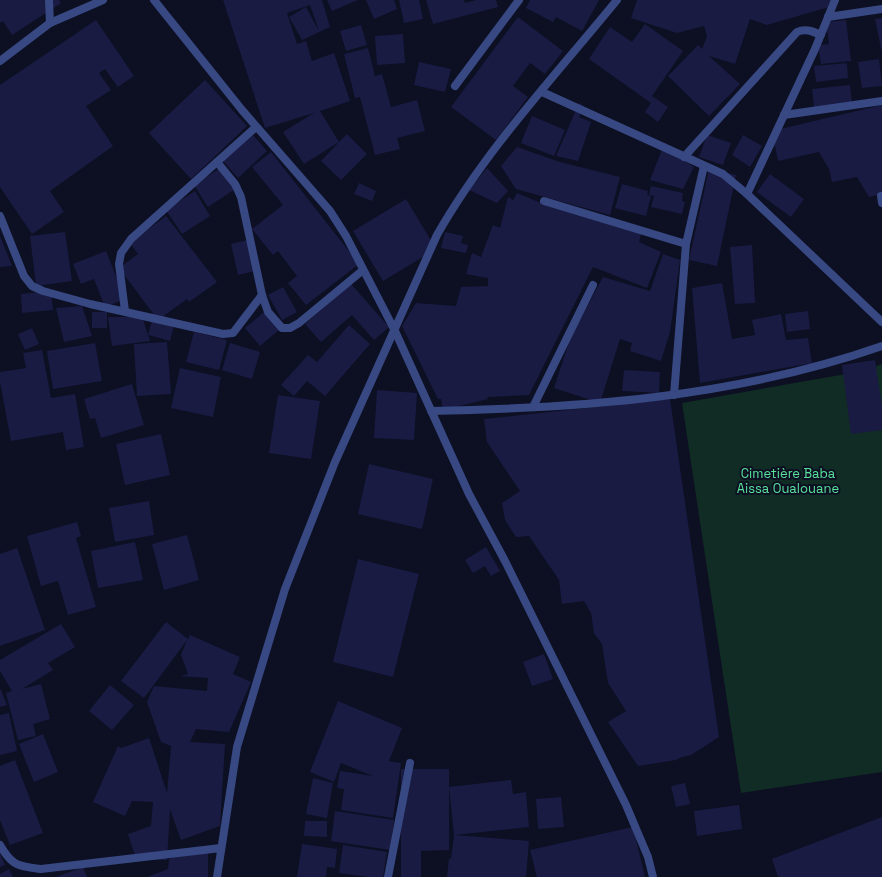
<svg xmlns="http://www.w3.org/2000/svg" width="882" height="877" font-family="'Space Grotesk',sans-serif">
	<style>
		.green { fill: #102c24 }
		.building { fill: #191b43 }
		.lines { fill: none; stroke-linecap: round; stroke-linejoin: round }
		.minor { stroke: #374882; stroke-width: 8 }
		.labels { text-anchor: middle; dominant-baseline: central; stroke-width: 4; stroke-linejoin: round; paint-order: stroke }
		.park-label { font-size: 13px; fill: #58e29b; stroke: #0d0f22 }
	</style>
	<rect width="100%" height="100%" fill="#0d0f22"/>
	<polygon class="green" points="882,364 882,772 741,793 682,403 863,371"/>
	<g class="building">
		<polygon points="0,0 59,0 61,3 12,35 3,21 0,23"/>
		<polygon points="223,0 322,0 330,27 302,40 289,17 306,7 319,31 310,5 287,13 297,44 306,41 312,61 334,53 350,101 320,111 339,142 347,134 367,154 341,180 321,161 339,142 304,164 283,132 314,113 265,128"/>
		<polygon points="327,0 358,0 332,11"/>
		<polygon points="366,0 394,0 397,9 374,19"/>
		<polygon points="399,0 419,0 423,19 404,23"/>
		<polygon points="426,0 464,0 465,3 476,0 496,0 498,7 433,24"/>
		<polygon points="530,0 599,0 582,31 556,17 553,22 526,8"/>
		<polygon points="637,0 831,0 829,7 767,25 750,19 735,64 709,56 740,84 709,116 668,76 698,45 702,49 707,36 704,26 677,33 631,18"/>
		<polygon points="518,17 563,51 545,74 530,63 513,86 528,97 496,140 451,107"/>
		<polygon points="882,18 882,49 881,49 875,19"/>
		<polygon points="96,20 134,76 118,87 105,69 99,73 111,90 86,106 113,146 50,191 64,212 32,234 0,187 0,85"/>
		<polygon points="846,20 851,61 821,64 818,45 829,44 826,22"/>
		<polygon points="645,24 683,51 652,96 668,107 658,122 645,112 651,103 589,59 610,27 632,42"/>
		<polygon points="361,25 367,45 346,51 340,31"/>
		<polygon points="403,34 405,63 377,65 375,36"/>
		<polygon points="368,48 375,76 382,74 391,107 417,100 425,131 397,138 400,149 375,155 360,97 355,98 344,54"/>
		<polygon points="879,59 882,86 862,88 858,62"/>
		<polygon points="419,62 451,69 445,92 414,85"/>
		<polygon points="847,63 848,78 816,82 814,66"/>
		<polygon points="205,80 247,126 191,179 149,133"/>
		<polygon points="850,85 852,104 814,107 812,89"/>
		<polygon points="579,103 584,106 579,117 591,122 578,161 556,156"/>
		<polygon points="882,105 882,194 869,197 857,177 832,182 829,169 819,152 778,161 772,131"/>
		<polygon points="532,116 565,130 554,156 521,143"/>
		<polygon points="252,134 267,151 238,178 223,161"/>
		<polygon points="707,135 731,143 723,165 699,157"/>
		<polygon points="743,135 762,146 750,167 732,155"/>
		<polygon points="517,147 560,162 620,177 610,215 516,189 501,166"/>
		<polygon points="663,147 694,167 683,189 650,180"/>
		<polygon points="271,152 359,264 306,305 288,283 297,276 278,251 273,255 252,229 283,205 252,167"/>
		<polygon points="220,168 235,189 208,207 194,185"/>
		<polygon points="487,168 508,191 497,203 469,190"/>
		<polygon points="709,169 736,175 717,266 689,260"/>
		<polygon points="770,174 804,199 791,217 757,192"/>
		<polygon points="359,183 376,191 372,201 354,194"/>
		<polygon points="622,184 648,191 647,195 651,196 646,216 615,208"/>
		<polygon points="651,186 683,193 682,201 685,202 682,214 651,207 654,196 649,195"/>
		<polygon points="195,191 210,216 182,234 166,210"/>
		<polygon points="517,193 541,203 641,234 639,242 661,252 647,288 593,267 529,395 487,397 488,399 443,410 441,399 438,399 402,326 416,303 456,306 461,287 488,286 488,278 466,274 472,253 481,257 493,225 500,228 508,197 513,200"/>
		<polygon points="406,199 436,249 383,281 353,231"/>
		<polygon points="166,216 217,282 189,302 187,299 158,320 119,268 138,254 130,243"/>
		<polygon points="65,232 72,281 36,286 30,236"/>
		<polygon points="445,232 463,236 461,243 468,245 466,253 441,248"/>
		<polygon points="0,236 12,266 0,267"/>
		<polygon points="247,240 255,271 238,275 231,244"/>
		<polygon points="752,245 755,303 735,304 730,247"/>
		<polygon points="106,251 125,299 105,307 94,279 81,284 73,264"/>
		<polygon points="663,254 680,260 670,332 661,361 630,351 632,343 620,339 600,403 554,388 570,339 603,277 650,291"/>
		<polygon points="722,283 732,339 755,335 752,320 781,314 786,340 808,338 812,363 700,383 692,288"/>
		<polygon points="351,284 389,327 374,340 352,315 321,342 305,324"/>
		<polygon points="283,287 297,312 282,320 268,295"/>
		<polygon points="51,291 53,310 22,313 21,294"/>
		<polygon points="82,306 92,336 64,342 56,308"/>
		<polygon points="808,311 810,329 787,332 785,314"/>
		<rect x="92" y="312" width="15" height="16"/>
		<polygon points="264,312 279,330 260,346 245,328"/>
		<polygon points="108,317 142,317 150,341 112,346"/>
		<polygon points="152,320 174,326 170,341 148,335"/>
		<polygon points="349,325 370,344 325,396 307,381 294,396 281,385 308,355 317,362"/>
		<polygon points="32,328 39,344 25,350 18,334"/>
		<polygon points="194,332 227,340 219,370 186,362"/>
		<polygon points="167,342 171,394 137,396 134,344"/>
		<polygon points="95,343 102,381 53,389 47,351"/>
		<polygon points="230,343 260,352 252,379 222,370"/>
		<polygon points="42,350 51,398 75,394 84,447 66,450 63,432 11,441 0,382 0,372 26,368 23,353"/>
		<polygon points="875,360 882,406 882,430 851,434 842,365"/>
		<polygon points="180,368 221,377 213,417 171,408"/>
		<polygon points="624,370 660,372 659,393 622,391"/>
		<polygon points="132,384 144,425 101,438 95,418 90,419 84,399"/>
		<polygon points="377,390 417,393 414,440 374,438"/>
		<polygon points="278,395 320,401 311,459 269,453"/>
		<polygon points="670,399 719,737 691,755 682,757 676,760 638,766 608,722 626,711 608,683 602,644 594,633 591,613 584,601 562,604 559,580 529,536 516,537 505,520 502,503 520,491 487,442 484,419"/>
		<polygon points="161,434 170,475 125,485 116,444"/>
		<polygon points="369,464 433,479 422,529 358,514"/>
		<polygon points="149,501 154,535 115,542 109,508"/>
		<polygon points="77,522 81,536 76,538 96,607 68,615 58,581 41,586 27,536"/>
		<polygon points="187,535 199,580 164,590 152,544"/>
		<polygon points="135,542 143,580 98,588 91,551"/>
		<polygon points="486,547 500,571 491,576 485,566 473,573 465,560"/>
		<polygon points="17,548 45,630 0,646 0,554"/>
		<polygon points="358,559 419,574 393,677 333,662"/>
		<polygon points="166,622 188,639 190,635 240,657 233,674 251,682 229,732 196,729 190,742 225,744 220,826 181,840 170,809 167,860 136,859 128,834 151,826 153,802 132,801 125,816 93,802 118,746 121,748 149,738 167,793 171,746 161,742 147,702 154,686 207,691 208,678 180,676 188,674 181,655 187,640 144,698 121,681"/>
		<polygon points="61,624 75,647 48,663 53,670 22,689 41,684 50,719 33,724 36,736 18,740 6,693 12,691 0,671 0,660"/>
		<polygon points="544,654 553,679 532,686 523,662"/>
		<polygon points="110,685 134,705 112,730 89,711"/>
		<polygon points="0,688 7,705 0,707"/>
		<polygon points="338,701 402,728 389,761 401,763 393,818 341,810 344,789 337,788 340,771 373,776 341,763 334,782 310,772"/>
		<polygon points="9,713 17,751 0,755 0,715"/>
		<polygon points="43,734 58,772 34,782 19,744"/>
		<polygon points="15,760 43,833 10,845 0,820 0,766"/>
		<polygon points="401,769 449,769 449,850 421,851 421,877 401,877"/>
		<polygon points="313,778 333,783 327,818 306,814"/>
		<polygon points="511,780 513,794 526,792 529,827 455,835 529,841 526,877 447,877 449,858 451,859 454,835 449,787"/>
		<polygon points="685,783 690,804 676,807 671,786"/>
		<polygon points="561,797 564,827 538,829 536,799"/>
		<polygon points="739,805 742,829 697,836 694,811"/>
		<polygon points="335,811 394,820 390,850 331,841"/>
		<polygon points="882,817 882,877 778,877 772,859"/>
		<polygon points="305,821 327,821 327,837 304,836"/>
		<polygon points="633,827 645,877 537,877 530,850"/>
		<polygon points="302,844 337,849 335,868 327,867 326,877 297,877"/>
		<polygon points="343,845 387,852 383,877 368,877 339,873"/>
		<polygon points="186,852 208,853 208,877 147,877 168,869 169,859"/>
		<polygon points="0,853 5,865 0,867"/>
		<polygon points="83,867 87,877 56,877"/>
		<polygon points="9,869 13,877 0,877 0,874"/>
	</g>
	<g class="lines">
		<g class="minor">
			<polyline points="49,0 50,23"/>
			<polyline points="154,0 242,110 330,211 346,236 395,331 469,494 505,561 626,805 648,857 653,877"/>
			<polyline points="828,17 882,9"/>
			<polyline points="0,61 50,23 103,0"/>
			<polyline points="455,86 519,0"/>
			<polyline points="542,92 723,174 747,194 882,322"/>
			<polyline points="784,115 882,101"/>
			<path d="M 684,157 L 797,32 C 805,28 812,31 821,35"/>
			<polyline points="217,162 235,184 241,197 262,295 268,312 282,328 290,328 299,323 363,270"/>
			<polyline points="747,194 815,49 835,0"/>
			<polyline points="881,196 882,203"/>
			<polyline points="544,201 686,244"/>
			<polyline points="0,216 24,276 32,286 43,291 90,304 223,334 233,333 262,295"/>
			<polyline points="125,311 119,264 121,253 131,239 256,127"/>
			<polyline points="674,395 686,244 704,166"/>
			<polyline points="533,407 593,285"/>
			<path d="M 431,411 C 585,408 736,397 882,346"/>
			<path d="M 0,845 C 12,866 18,866 41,869 L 221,848"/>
			<path d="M 217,877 L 237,747 L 285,589 L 335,462 L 437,235 C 486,149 555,76 617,0"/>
			<polyline points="388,877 410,763"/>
		</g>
	</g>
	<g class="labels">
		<g class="park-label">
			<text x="788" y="473">Cimetière Baba<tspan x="788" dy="15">Aissa Oualouane</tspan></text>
		</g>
	</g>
</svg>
